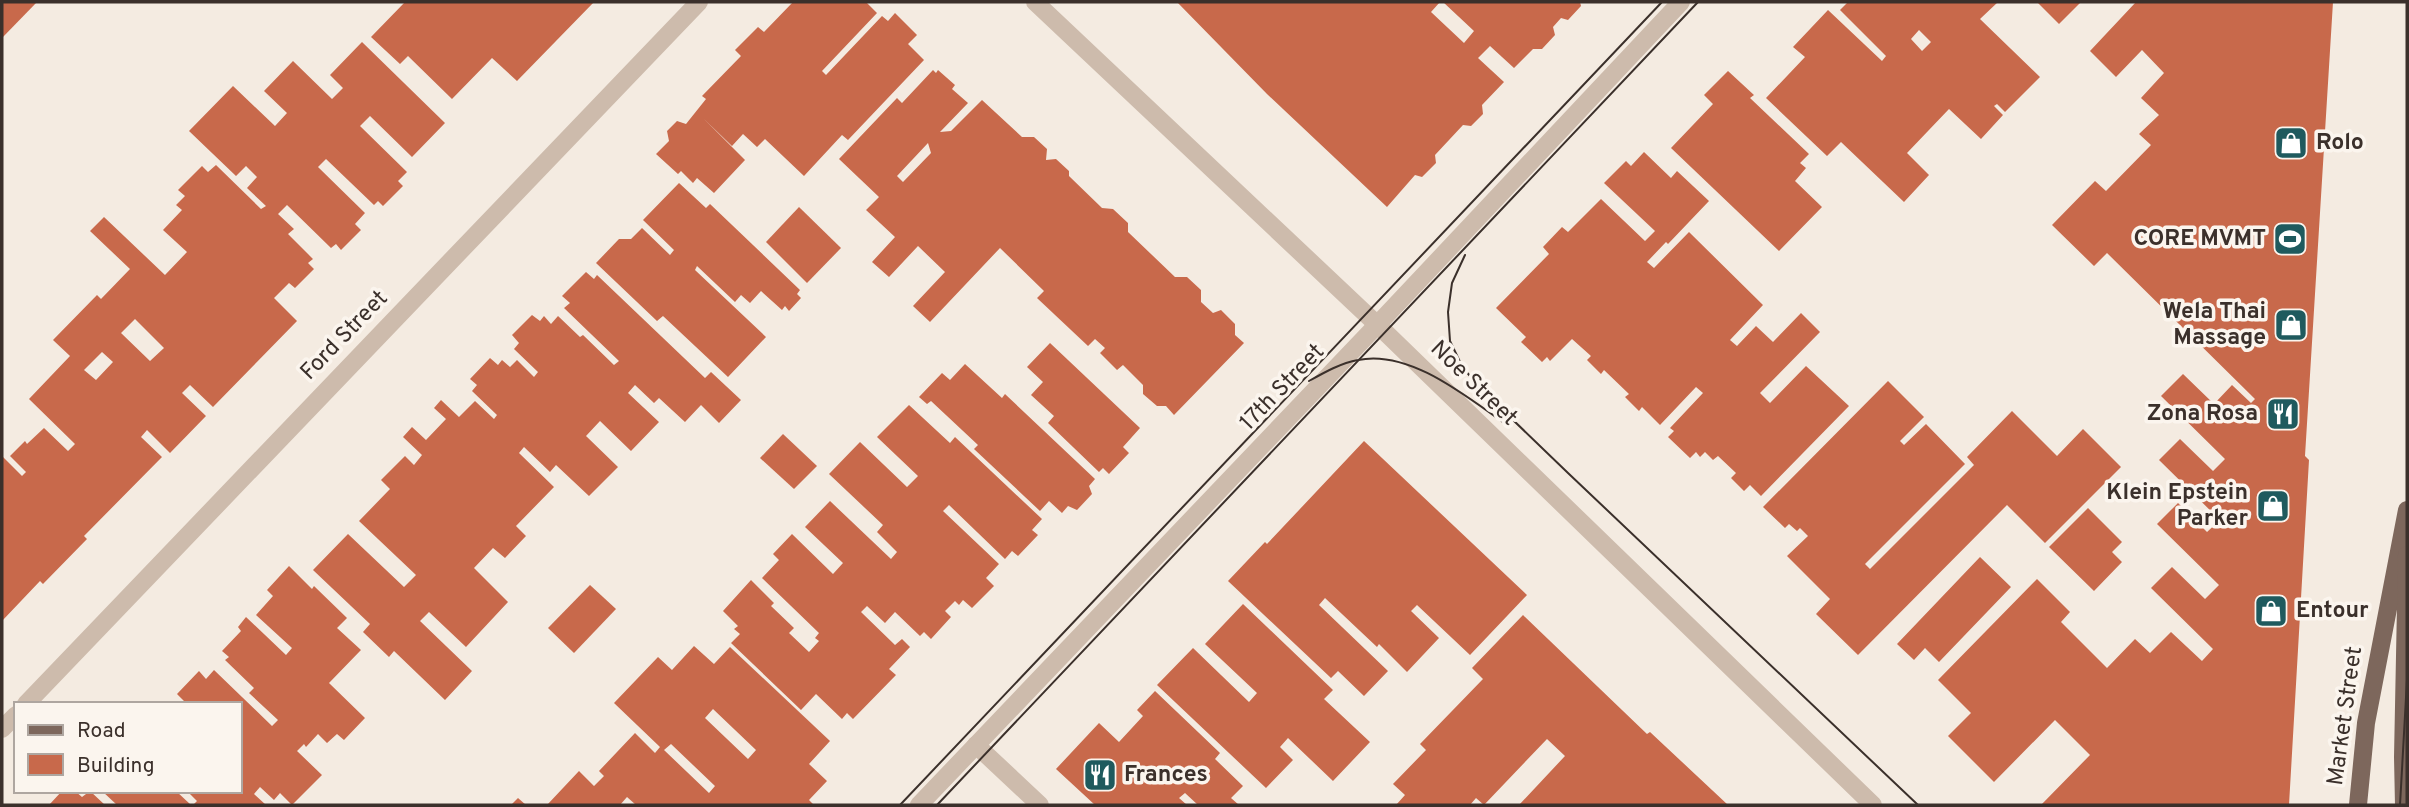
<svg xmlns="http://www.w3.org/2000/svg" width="2409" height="807" font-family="Overpass,sans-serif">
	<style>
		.building { fill: #c8694b; fill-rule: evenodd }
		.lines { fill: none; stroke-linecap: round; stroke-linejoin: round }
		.minor { stroke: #cdbbac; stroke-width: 18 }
		.primary { stroke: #7d675c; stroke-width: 18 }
		.tram { stroke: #3b302b; stroke-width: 2 }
		.labels { text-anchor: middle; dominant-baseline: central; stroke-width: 7; stroke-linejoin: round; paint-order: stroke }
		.poi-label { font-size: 23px; font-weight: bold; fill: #3b302b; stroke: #fbf5ee; text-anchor: end }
		.street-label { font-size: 23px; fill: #3b302b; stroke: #fbf5ee }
	</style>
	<rect width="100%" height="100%" fill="#f4ebe1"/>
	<g class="building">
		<polygon points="2,2 37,2 2,38"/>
		<polygon points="405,2 594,2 517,81 492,58 452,99 408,56 400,64 371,37"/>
		<polygon points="793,2 866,2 877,13 822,71 826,75 882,16 888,21 895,13 917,35 908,44 924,60 848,140 842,135 804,176 765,139 757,147 743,134 732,146 704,119 745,160 714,193 697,178 693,183 681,171 678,174 656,154 669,141 667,131 677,121 686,124 706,99 702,96 741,56 735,50 758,27 764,32"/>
		<polygon points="1177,2 1440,2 1431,12 1464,43 1474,31 1443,2 1580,2 1581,6 1568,20 1561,18 1553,27 1555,35 1542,49 1533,49 1514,68 1490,46 1478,58 1504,82 1482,105 1483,114 1471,126 1463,125 1435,155 1436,163 1422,177 1415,175 1387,207 1267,94"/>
		<path d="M 1848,2 L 1998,2 L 1980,19 L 2040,77 L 2005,112 L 1997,104 L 1994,106 L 2003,115 L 1981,139 L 1949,109 L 1907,153 L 1929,175 L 1904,202 L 1841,142 L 1827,156 L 1766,98 L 1805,57 L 1793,47 L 1828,10 L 1882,61 L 1886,56 L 1840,10 ZM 1919,30 L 1931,42 L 1922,51 L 1911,39 Z"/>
		<polygon points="2037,2 2081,2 2059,24"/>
		<polygon points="2136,2 2333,2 2305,456 2309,460 2289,805 2041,805 2090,755 2055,720 1994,782 1948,736 1971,713 1938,680 2037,579 2070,612 2061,622 2107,668 2135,639 2150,653 2171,632 2202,661 2213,649 2151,588 2172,567 2205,599 2219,585 2157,524 2178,503 2207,532 2220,520 2159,460 2180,439 2213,471 2225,459 2161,396 2183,374 2214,404 2232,385 2251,403 2255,399 2107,253 2094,266 2052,225 2095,181 2106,191 2151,145 2139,134 2159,115 2141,98 2164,73 2142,50 2116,77 2090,51"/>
		<path d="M 362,42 L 445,123 L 412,157 L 370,116 L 360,126 L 407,172 L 398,181 L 403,186 L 383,206 L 378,201 L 374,205 L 326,159 L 318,167 L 365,213 L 355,224 L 361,230 L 341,250 L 336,244 L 331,248 L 287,205 L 278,214 L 294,229 L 288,234 L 313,259 L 308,263 L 314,269 L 295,288 L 289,283 L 274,298 L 297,321 L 213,407 L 190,385 L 182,393 L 206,416 L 170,453 L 147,430 L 141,437 L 162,457 L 84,536 L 87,539 L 43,584 L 40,581 L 2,621 L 2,456 L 22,476 L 26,472 L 10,456 L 25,441 L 27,444 L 44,428 L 68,451 L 75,444 L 29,399 L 70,356 L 53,340 L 97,295 L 101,299 L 130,269 L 90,231 L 104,217 L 165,275 L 187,252 L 163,230 L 182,210 L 176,205 L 185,196 L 178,190 L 202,166 L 208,172 L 216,165 L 261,209 L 266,206 L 247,188 L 257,177 L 246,166 L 236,176 L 189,131 L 233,86 L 275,126 L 287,113 L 264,91 L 293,61 L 332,99 L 343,88 L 330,75 ZM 135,319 L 164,348 L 150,361 L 121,333 ZM 102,352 L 113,362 L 96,380 L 84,370 Z"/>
		<path d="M 933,70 L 936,73 L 938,70 L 955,85 L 952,89 L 968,103 L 940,132 L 951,131 L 982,100 L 1022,137 L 1034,137 L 1047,149 L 1046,160 L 1056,159 L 1069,171 L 1069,176 L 1102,208 L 1113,209 L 1128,223 L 1128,232 L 1175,277 L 1187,277 L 1201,290 L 1201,302 L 1213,313 L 1221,310 L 1235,324 L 1235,335 L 1244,343 L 1174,415 L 1166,406 L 1157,406 L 1143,394 L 1143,385 L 1123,365 L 1117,370 L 1100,353 L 1105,348 L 1095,339 L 1088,346 L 1037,298 L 1044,291 L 1000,248 L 930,322 L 913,306 L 945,272 L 918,246 L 889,277 L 872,262 L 895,237 L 866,210 L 879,197 L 839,159 L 897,98 L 902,103 ZM 928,143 L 931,153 L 903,182 L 897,176 Z"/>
		<polygon points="1728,71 1754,95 1750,98 1809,154 1800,163 1806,168 1795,181 1822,207 1779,251 1671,148 1713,104 1704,95"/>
		<polygon points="1644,152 1671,178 1677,171 1709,201 1668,244 1666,242 1647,262 1654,268 1689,232 1763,305 1730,340 1737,346 1756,326 1773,342 1801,313 1820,332 1760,393 1770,403 1806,366 1849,406 1761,496 1750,485 1744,491 1731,478 1736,473 1718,456 1713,460 1705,452 1700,457 1696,452 1690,458 1668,437 1674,431 1670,428 1703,393 1696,387 1660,425 1642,407 1639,411 1625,397 1629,394 1604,370 1601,374 1587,360 1591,356 1572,339 1550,361 1547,357 1542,362 1521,342 1526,337 1496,308 1549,254 1543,247 1562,227 1568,232 1601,199 1645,241 1655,231 1604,183 1626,161 1631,166"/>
		<polygon points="679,183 706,208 710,204 800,290 797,294 801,298 789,311 785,306 782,310 761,291 750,303 741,295 735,302 697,266 695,270 766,337 728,377 663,316 657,321 596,263 619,239 631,239 642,228 670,255 674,250 643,220"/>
		<polygon points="799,207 841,248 807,283 766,242"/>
		<polygon points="586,272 594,279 597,275 705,378 711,372 741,400 719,423 701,405 685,422 659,398 654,403 635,385 628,393 659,422 631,451 600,421 586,436 618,467 589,496 556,465 550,472 524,447 519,453 554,487 516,526 526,536 505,558 493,548 474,568 508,602 466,647 429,612 420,621 472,671 445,700 394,651 389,657 363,632 370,624 313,570 348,534 404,587 416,575 359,521 390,489 381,480 405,456 414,465 422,455 403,437 412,427 426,440 446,419 434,408 441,400 459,417 475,401 494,419 497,415 472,391 477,385 470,379 490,358 498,365 502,360 510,367 517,360 534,377 538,372 514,349 519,343 512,335 532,315 540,321 544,316 551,324 558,316 580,337 583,335 614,365 619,361 564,308 570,303 562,296"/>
		<polygon points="1050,343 1140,428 1123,447 1129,453 1109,474 1103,468 1099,472 1048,423 1054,416 1031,395 1043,382 1027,367"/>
		<polygon points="965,364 1002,398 1005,394 1095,479 1089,486 1092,494 1077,510 1068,506 1062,513 1049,501 1040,511 974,449 978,445 931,401 927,404 919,397 942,373 950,380"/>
		<polygon points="1888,381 1924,417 1900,441 1904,445 1926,424 1965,464 1865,564 1870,569 1974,465 1967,457 2012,411 2057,456 2083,429 2121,467 2045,543 2007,505 1858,655 1816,614 1830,599 1787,556 1808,536 1800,528 1797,531 1789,524 1785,528 1763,507"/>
		<polygon points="909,405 950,443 955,437 1042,519 1032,530 1038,535 1018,556 1012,551 1005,559 949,505 943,511 999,564 986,578 994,586 972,608 963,600 959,605 955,601 945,611 951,617 931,639 924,632 920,636 895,612 885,623 867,606 861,612 895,645 902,639 910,647 889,669 896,675 853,719 847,713 842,719 816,694 801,710 731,643 740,634 734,629 738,626 723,611 751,580 774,603 771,606 794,628 789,633 809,652 819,641 815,638 819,633 762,578 779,560 773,554 792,534 833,574 843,563 805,527 830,501 891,559 897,552 877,532 883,525 829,474 860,442 907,487 918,476 877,437"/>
		<polygon points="783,434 817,466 794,489 760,458"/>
		<polygon points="1364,441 1527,595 1470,655 1417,605 1411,611 1439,638 1407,672 1379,644 1377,647 1325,598 1319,605 1388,671 1364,696 1338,671 1331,678 1228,581 1265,542 1267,544"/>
		<polygon points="2088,508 2122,542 2112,552 2122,562 2094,591 2049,547"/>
		<polygon points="1980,557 2011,587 1939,662 1925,648 1914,660 1897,644"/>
		<polygon points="289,566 312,589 314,586 347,618 337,628 361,650 329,683 365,718 344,740 337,734 327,743 318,734 306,747 304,744 297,751 322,775 292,805 280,793 274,800 260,787 254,794 266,805 193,805 197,801 187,791 240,791 240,758 242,756 240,754 240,704 187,704 177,694 199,671 206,679 214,670 272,726 278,720 249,693 254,688 225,660 229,657 222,651 241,631 238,627 246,617 286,655 292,648 256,615 273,596 267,590"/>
		<polygon points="590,585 616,609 574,653 548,628"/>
		<polygon points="1243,604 1333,690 1324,699 1370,742 1333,781 1288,738 1280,747 1293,760 1266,788 1157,685 1193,648 1249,702 1257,693 1205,644"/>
		<polygon points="1523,615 1647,734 1650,732 1728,805 1519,805 1565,756 1547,739 1484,805 1476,798 1470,805 1396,805 1405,795 1393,784 1426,750 1420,744 1483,679 1472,668"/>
		<path d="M 694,646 L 714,664 L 730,647 L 830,741 L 809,764 L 827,781 L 809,800 L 814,805 L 636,805 L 627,797 L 620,805 L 547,805 L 579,771 L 594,786 L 604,776 L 599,771 L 635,733 L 655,753 L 660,747 L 614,703 L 658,657 L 672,670 ZM 713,709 L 756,750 L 748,759 L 705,718 ZM 671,744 L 715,786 L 709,793 L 664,750 Z"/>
		<polygon points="1155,691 1220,753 1215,759 1243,786 1231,798 1239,805 1198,805 1185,793 1179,798 1187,805 1095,805 1056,769 1099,723 1119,742 1143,716 1137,710"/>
		<polygon points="62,791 75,791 82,797 90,791 105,805 49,805"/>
		<polygon points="102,791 176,791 191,805 117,805"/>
		<polygon points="518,798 526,805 511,805"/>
	</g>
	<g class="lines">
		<g class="minor">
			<polyline points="1035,2 1386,333 1873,805"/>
			<polyline points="26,704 699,2"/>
			<polyline points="2,729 16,715"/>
			<polyline points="976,745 1040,805"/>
			<polyline points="919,805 1377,325 1681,2"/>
		</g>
		<g class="primary">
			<polyline points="2358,805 2366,723 2407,510"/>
			<polyline points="2404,805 2403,757 2407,555"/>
		</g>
		<g class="tram">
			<polyline points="1465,255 1452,283 1448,312 1450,341 1463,368 1484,392 1568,473 1918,805"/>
			<path d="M 1309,381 C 1325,372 1341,363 1358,360 C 1410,349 1468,398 1507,425"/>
			<polyline points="900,805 1662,2"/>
			<polyline points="937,805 1698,2"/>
			<polyline points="2400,805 2407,680"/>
		</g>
	</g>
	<defs>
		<symbol id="shop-square" viewBox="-11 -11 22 22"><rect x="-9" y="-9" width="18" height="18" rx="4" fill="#1f5a5e" stroke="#fbf5ee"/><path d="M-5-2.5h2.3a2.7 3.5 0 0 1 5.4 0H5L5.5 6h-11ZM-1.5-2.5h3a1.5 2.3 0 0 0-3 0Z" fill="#fff"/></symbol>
		<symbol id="stadium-square" viewBox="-11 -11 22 22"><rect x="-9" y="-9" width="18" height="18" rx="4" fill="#1f5a5e" stroke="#fbf5ee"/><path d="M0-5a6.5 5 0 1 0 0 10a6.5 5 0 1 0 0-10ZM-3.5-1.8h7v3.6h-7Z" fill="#fff"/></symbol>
		<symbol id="restaurant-square" viewBox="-11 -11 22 22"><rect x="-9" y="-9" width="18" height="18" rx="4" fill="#1f5a5e" stroke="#fbf5ee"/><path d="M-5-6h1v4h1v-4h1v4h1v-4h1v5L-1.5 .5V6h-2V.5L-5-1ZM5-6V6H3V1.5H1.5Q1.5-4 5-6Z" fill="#fff"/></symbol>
	</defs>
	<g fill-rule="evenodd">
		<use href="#shop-square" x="2272" y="124" width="38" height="38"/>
		<use href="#stadium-square" x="2271" y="220" width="38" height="38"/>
		<use href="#shop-square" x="2272" y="306" width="38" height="38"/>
		<use href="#restaurant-square" x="2264" y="395" width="38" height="38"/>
		<use href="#shop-square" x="2254" y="487" width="38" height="38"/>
		<use href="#shop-square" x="2252" y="592" width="38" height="38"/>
		<use href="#restaurant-square" x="1081" y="756" width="38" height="38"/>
	</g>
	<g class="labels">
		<g class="poi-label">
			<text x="2316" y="143" text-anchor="start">Rolo</text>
			<text x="2266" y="239">CORE MVMT</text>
			<text x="2266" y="312">Wela Thai<tspan x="2266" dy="26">Massage</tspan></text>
			<text x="2258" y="414">Zona Rosa</text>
			<text x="2248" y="493">Klein Epstein<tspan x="2248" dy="26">Parker</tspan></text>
			<text x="2296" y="611" text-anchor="start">Entour</text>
			<text x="1124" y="775" text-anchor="start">Frances</text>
		</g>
		<g class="street-label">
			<text transform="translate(345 336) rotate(-46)">Ford Street</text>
			<text transform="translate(1473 384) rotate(44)">Noe Street</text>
			<text transform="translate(1283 388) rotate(-46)">17th Street</text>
			<text transform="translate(2346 716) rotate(-82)">Market Street</text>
		</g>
	</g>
	<rect width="2409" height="807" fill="none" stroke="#3b302b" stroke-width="7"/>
	<rect x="14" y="702" width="228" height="91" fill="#fbf5ee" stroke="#aea6a0" stroke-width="2"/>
	<rect x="28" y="725" width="35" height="10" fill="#7d675c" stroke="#aea6a0" stroke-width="2"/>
	<text x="77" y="737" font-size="21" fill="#3b302b">Road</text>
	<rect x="28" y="754" width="35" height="21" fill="#c8694b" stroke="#aea6a0" stroke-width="2"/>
	<text x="77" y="772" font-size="21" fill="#3b302b">Building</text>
</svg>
